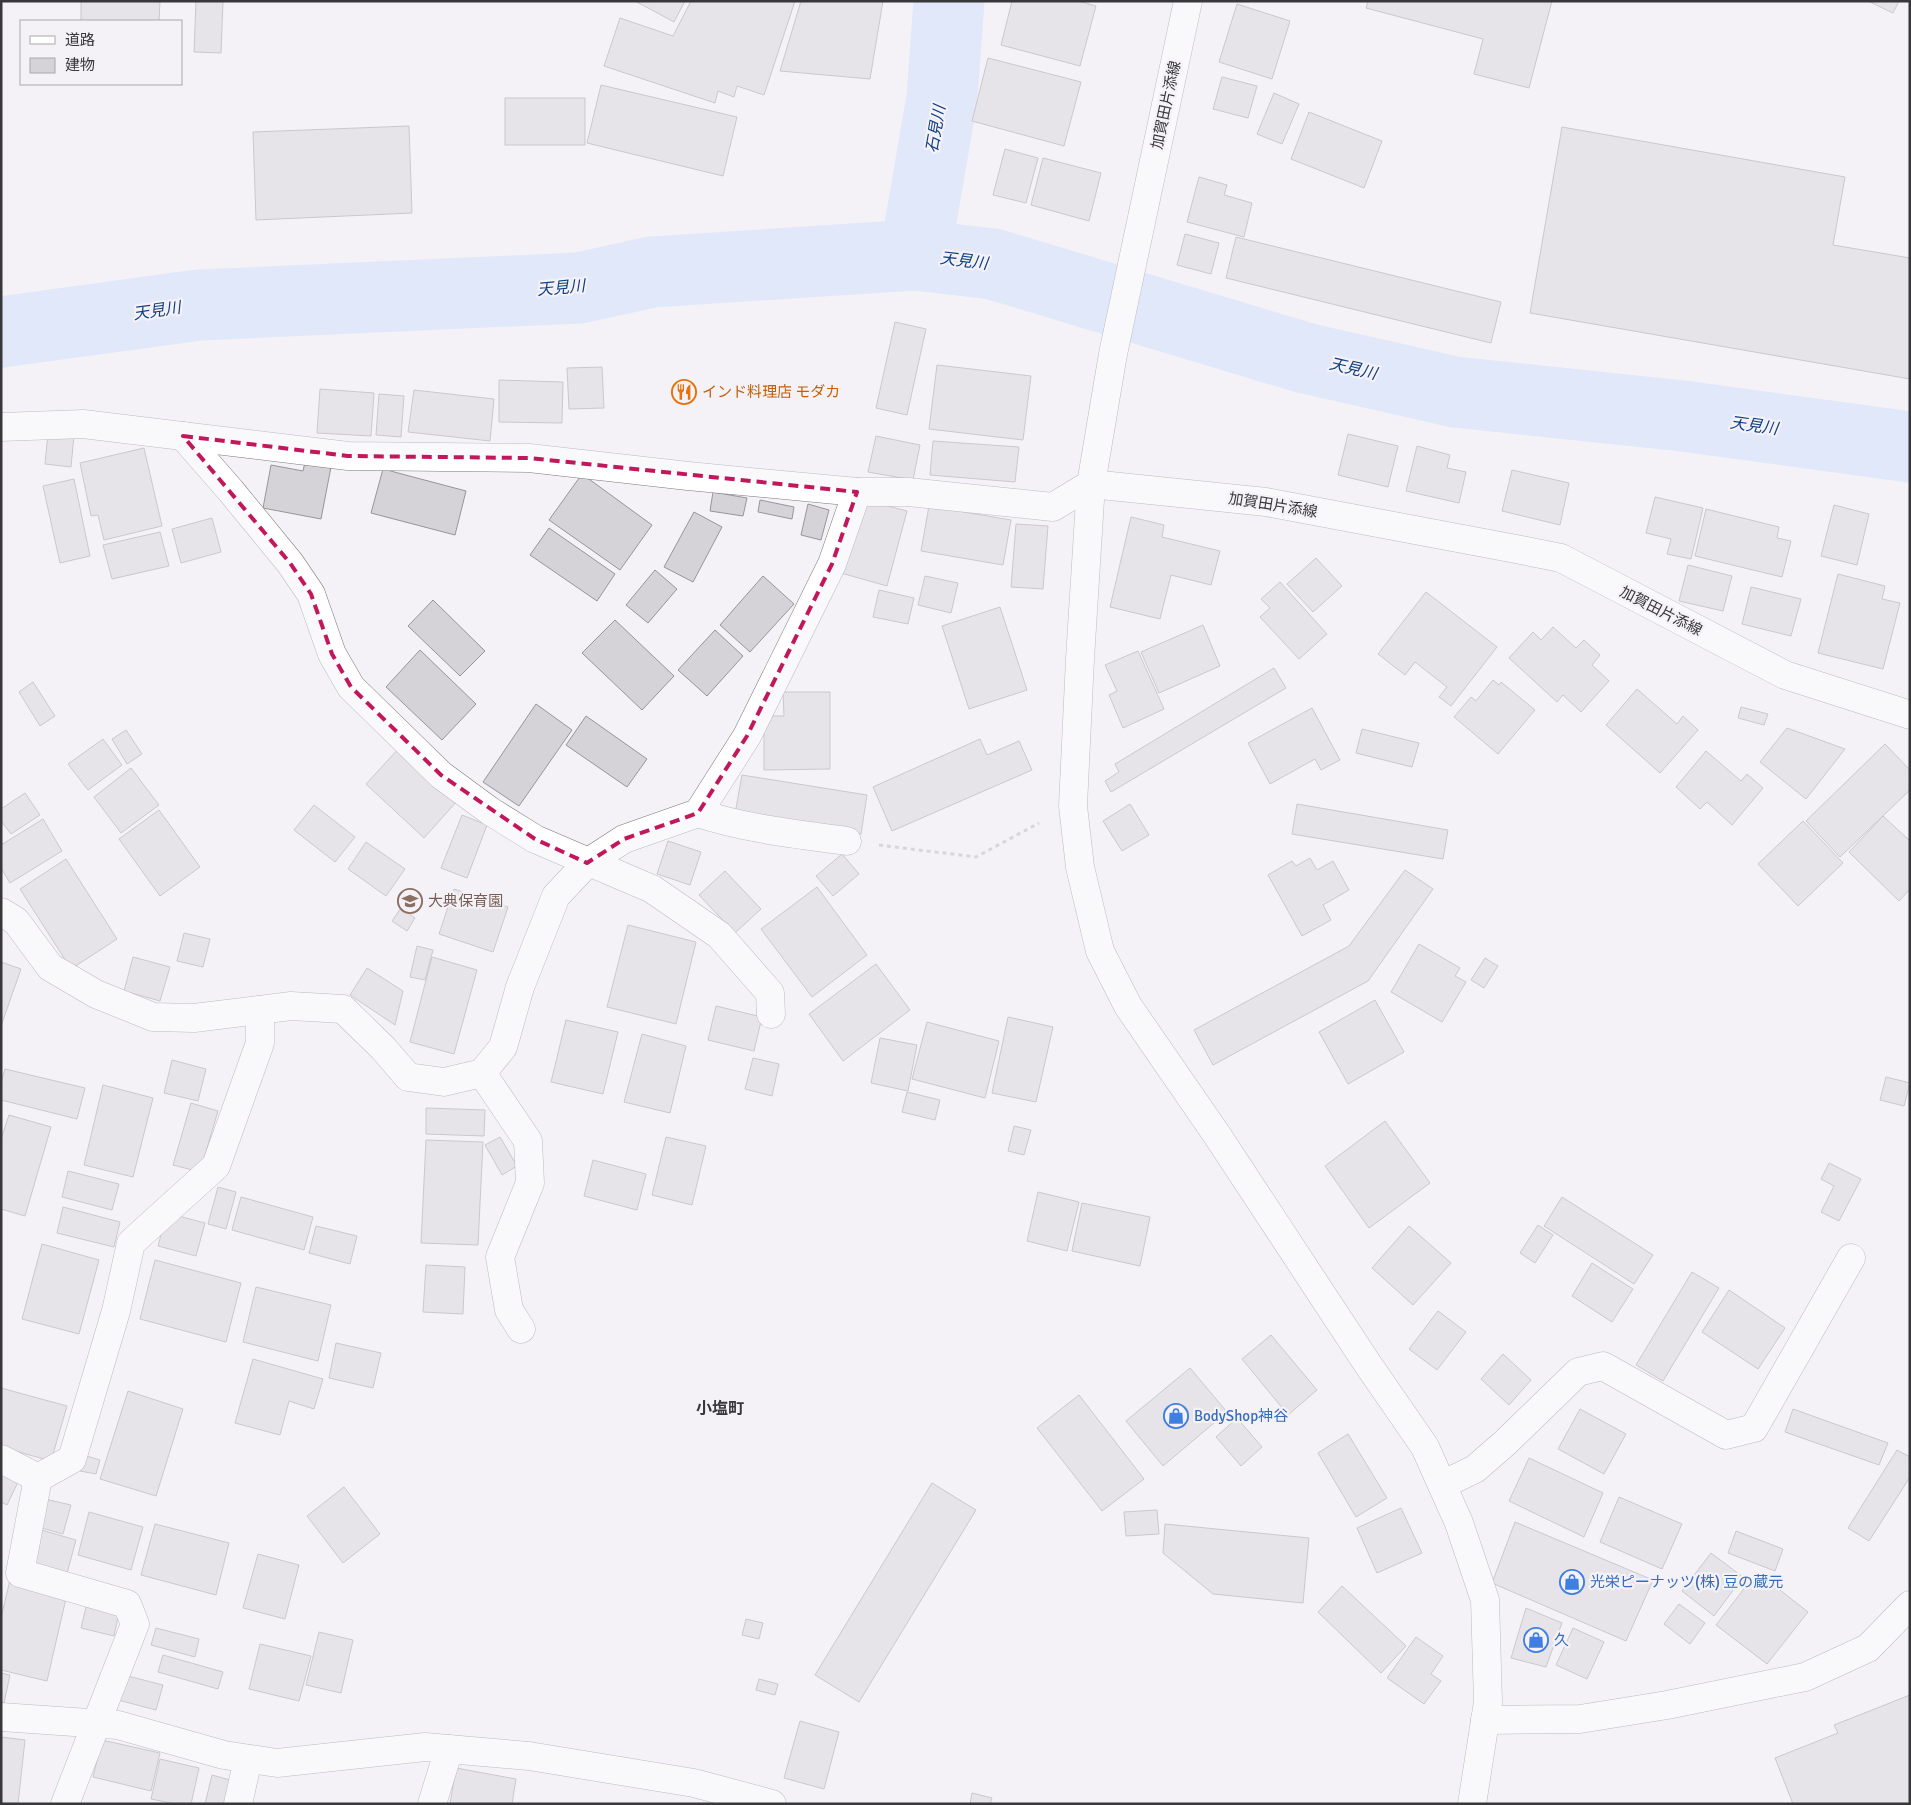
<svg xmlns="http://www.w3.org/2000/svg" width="1911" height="1805" font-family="Signika,'Noto Sans JP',sans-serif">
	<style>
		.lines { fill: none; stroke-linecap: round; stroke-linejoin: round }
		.river { stroke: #c7dcfe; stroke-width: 71 }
		.building { fill: #d5d3d7; stroke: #979599 }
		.minor-casing { stroke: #7b797d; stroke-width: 29 }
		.tertiary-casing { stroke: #7b797d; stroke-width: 29 }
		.secondary-casing { stroke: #7b797d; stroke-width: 29 }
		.path { stroke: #b4b3b6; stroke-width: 3; stroke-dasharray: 4 4; stroke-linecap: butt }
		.minor { stroke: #fff; stroke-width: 28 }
		.tertiary { stroke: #fff; stroke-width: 28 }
		.secondary { stroke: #fff; stroke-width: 28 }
		.marked { fill: none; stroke: #c2185b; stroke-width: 4; stroke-dasharray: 10 6; stroke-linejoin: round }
		.labels { text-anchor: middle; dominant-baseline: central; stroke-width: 4.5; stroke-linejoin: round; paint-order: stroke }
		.street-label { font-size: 15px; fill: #383739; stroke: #f4f2f6 }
		.food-label { font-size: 15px; fill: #c56008; stroke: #f4f2f6; text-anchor: start }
		.education-label { font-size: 15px; fill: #785e54; stroke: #f4f2f6; text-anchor: start }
		.shop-label { font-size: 15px; fill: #366cbe; stroke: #f4f2f6; text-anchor: start }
		.water-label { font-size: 16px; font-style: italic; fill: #0f3e84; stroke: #f4f2f6 }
		.neighbourhood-label { font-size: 16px; font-weight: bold; fill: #383739; stroke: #f4f2f6 }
	</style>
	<rect width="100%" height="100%" fill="#f4f2f6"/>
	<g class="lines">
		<g class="river">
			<polyline points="915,255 942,98 949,1"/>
			<polyline points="1,332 199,305 579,288 652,272 915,255 993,264 1305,358 1455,392 1683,416 1910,447"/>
		</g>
	</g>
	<g class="building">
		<polygon points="81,1 160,1 159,21 81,21"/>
		<polygon points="196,1 223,1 221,53 194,52"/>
		<polygon points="635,1 685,1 674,22"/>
		<polygon points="691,1 795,1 764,95 737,86 734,97 718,91 715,103 604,66 620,18 673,36"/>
		<polygon points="801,1 883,1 870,79 780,71"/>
		<polygon points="1012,1 1078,1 1096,6 1080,66 1001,45"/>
		<polygon points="1368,1 1552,1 1529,88 1474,74 1483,39 1366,8"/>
		<polygon points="1868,1 1899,1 1893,13"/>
		<polygon points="1237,4 1290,21 1272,79 1219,62"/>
		<polygon points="988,58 1081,82 1064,146 972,121"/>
		<polygon points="1222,77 1257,86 1248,118 1213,109"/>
		<polygon points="601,85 737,117 723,176 587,143"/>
		<polygon points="1274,93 1299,104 1282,144 1257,134"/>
		<rect x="505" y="98" width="80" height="47"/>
		<polygon points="1309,112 1382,141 1364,188 1291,159"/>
		<polygon points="409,126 412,213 256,220 253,132"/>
		<polygon points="1562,127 1845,177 1833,245 1910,258 1910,379 1530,313"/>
		<polygon points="1005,149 1038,158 1026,203 993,195"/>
		<polygon points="1043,158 1101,173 1089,221 1031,205"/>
		<polygon points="1199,177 1227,185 1224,195 1252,203 1244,237 1187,222"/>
		<polygon points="1185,234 1219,243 1211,274 1177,265"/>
		<polygon points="1236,237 1501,302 1491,343 1226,278"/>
		<polygon points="895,322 926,329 907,415 876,408"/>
		<polygon points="937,365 1031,376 1023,440 929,429"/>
		<polygon points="602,367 604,408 569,409 567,368"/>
		<polygon points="499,380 563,382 562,423 499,422"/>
		<polygon points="320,389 374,393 371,436 317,433"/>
		<polygon points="414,390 494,399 490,441 408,432"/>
		<polygon points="379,394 404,396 401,437 376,435"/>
		<polygon points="48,433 74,435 71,467 45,464"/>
		<polygon points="1348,434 1398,446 1388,487 1338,475"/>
		<polygon points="876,436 920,445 913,480 868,472"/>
		<polygon points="933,441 1019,447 1015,482 930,475"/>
		<polygon points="1417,446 1450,455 1447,468 1466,472 1459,503 1406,491"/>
		<polygon points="144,448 162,526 104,540 98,515 91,516 80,463"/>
		<polygon points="305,462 331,467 321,519 263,508 271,465 303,471"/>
		<polygon points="383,469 466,491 455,535 371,513"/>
		<polygon points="1512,470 1569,483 1560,525 1502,511"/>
		<polygon points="582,474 652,525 620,570 549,520"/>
		<polygon points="74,479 90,556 60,563 43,486"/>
		<polygon points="713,492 747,498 743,516 710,511"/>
		<polygon points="1655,497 1703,508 1691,559 1667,554 1671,539 1646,533"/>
		<polygon points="861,499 907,511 887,586 841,573"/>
		<polygon points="760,500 794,507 792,519 758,512"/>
		<polygon points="808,504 829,510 821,540 801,535"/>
		<polygon points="1834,505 1869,514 1857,565 1821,556"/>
		<polygon points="929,506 1011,520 1003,565 921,551"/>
		<polygon points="1706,509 1779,527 1777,538 1791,541 1782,577 1695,556"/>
		<polygon points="694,512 722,527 693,582 664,567"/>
		<polygon points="1131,517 1164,525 1162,537 1220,551 1211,585 1171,575 1160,619 1110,607"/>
		<polygon points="212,518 221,552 181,563 172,529"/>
		<polygon points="1016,524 1048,526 1043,589 1011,587"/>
		<polygon points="549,528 615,574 597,601 530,555"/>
		<polygon points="160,532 169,566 112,579 103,545"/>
		<polygon points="1316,558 1342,586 1313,612 1287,584"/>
		<polygon points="1688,565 1732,576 1723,611 1679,601"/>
		<polygon points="655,570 677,589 648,623 626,605"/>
		<polygon points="1838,574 1885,586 1882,599 1900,603 1883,669 1818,653"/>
		<polygon points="763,576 794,604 750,652 720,625"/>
		<polygon points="925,576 958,583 951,613 918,605"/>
		<polygon points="1280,582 1327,634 1299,659 1260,617 1270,608 1261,599"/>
		<polygon points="1751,587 1801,599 1791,636 1742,624"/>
		<polygon points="879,590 914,598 908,624 873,617"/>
		<polygon points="1426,592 1497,647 1451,706 1439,697 1447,687 1415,662 1405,675 1378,654"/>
		<polygon points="433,600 485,651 460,676 408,626"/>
		<polygon points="1000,607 1027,690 969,709 942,626"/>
		<polygon points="615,620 674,676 642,710 582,653"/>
		<polygon points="1203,625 1220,666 1159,693 1141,652"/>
		<polygon points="1553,627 1576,648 1584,640 1600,655 1592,665 1609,681 1581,712 1563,695 1557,702 1509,658 1533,632 1541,640"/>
		<polygon points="715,630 743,656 707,696 678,670"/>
		<polygon points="420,650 476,704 442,740 386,687"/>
		<polygon points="1138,651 1164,709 1123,728 1109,695 1117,691 1105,665"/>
		<polygon points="1274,668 1286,688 1111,792 1105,781 1119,772 1115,764"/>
		<polygon points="1493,680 1499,685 1501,682 1535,710 1498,754 1454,717 1471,697 1476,701"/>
		<polygon points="33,682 55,716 40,726 19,692"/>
		<polygon points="1637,689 1677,724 1683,716 1698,730 1660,773 1606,725"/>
		<polygon points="783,692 830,692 830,769 764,770 764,716 784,716"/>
		<polygon points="536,704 572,730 519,806 483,782"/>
		<polygon points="1741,707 1768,714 1764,725 1738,718"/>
		<polygon points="1312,708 1340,760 1321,770 1315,759 1270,784 1248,743"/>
		<polygon points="586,716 647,759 627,787 566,745"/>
		<polygon points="1787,728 1845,749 1806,799 1760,762"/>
		<polygon points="1362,729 1419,743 1412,767 1356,753"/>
		<polygon points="126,730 142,754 127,764 112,739"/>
		<polygon points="103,739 122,765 88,790 68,764"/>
		<polygon points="980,739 987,755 1019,741 1032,770 892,831 873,787"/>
		<polygon points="1885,744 1910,770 1910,790 1840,857 1806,821"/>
		<polygon points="401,746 458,800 424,838 366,784"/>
		<polygon points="1706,751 1741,781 1747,774 1763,788 1732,825 1707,802 1700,809 1676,787"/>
		<polygon points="131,768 159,805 121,833 94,797"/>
		<polygon points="742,775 867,795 861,834 735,814"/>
		<polygon points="25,793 40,815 11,834 1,821 1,809"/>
		<polygon points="1130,804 1149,835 1122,851 1103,821"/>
		<polygon points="1297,804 1448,830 1443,859 1292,834"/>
		<polygon points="314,805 355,837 335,862 294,830"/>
		<polygon points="159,810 200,867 160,896 119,839"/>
		<polygon points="462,815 487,825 467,878 441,868"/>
		<polygon points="1883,816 1910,841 1910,889 1899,901 1849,852"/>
		<polygon points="43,819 62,851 10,883 1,868 1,845"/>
		<polygon points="1803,821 1843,863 1798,906 1758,864"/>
		<polygon points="668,841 701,852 690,885 657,874"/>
		<polygon points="366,842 405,869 386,896 348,869"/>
		<polygon points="842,854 859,874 833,896 816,876"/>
		<polygon points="1310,858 1317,870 1333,861 1349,890 1323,905 1331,920 1302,936 1268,875 1292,861 1296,866"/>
		<polygon points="66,859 117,939 71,969 20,889"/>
		<polygon points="1405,870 1433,889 1368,981 1213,1065 1194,1030 1349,946"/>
		<polygon points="725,871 761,909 735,933 699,895"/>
		<polygon points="817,887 867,955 812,997 761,929"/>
		<polygon points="454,889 508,907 493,952 439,934"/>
		<polygon points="401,908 415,918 407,931 392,921"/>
		<polygon points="628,925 696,942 676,1024 607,1007"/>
		<polygon points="184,933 210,939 203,967 177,961"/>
		<polygon points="1419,944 1460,968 1455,976 1466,982 1442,1022 1391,992"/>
		<polygon points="417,946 433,950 425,980 410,977"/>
		<polygon points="133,957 170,967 160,1001 124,991"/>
		<polygon points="432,957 477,970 454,1054 410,1042"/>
		<polygon points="1485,958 1498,966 1484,988 1471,980"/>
		<polygon points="1,962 21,969 1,1026"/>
		<polygon points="876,964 910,1010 843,1061 809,1014"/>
		<polygon points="367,968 403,991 395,1025 350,995"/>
		<polygon points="1375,1000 1404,1052 1348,1084 1319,1032"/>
		<polygon points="716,1006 762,1017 754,1051 708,1040"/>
		<polygon points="1008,1017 1053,1027 1036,1102 992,1093"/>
		<polygon points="566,1020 618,1032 603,1094 551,1082"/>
		<polygon points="927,1022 999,1041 985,1098 912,1079"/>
		<polygon points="642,1034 686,1046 670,1113 624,1102"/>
		<polygon points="880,1038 917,1045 908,1091 871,1083"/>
		<polygon points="753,1058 779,1064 772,1096 745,1089"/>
		<polygon points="172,1060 206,1069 198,1101 164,1093"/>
		<polygon points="5,1069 85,1088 77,1119 1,1100 1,1083"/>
		<polygon points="1886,1077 1910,1083 1904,1106 1880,1100"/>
		<polygon points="103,1085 153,1098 133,1177 84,1165"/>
		<polygon points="907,1092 940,1100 935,1120 902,1112"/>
		<polygon points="191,1103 218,1111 200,1172 173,1165"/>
		<polygon points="426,1108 485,1110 484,1136 426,1134"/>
		<polygon points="9,1115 51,1127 25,1216 1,1209 1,1139"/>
		<polygon points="1385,1121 1430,1183 1369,1228 1325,1166"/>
		<polygon points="1014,1126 1031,1130 1024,1155 1008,1151"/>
		<polygon points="500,1137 517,1166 502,1175 485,1145"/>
		<polygon points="666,1137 706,1146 692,1205 652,1195"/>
		<polygon points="426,1140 483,1142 478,1245 421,1243"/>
		<polygon points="593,1160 646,1174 637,1210 584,1196"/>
		<polygon points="1829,1163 1861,1179 1839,1221 1821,1212 1834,1186 1821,1179"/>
		<polygon points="68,1171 119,1184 112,1210 62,1197"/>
		<polygon points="218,1187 236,1192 226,1229 208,1224"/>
		<polygon points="1038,1192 1079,1202 1067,1251 1027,1241"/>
		<polygon points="241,1197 313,1217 304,1250 232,1230"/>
		<polygon points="1562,1197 1653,1255 1634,1284 1544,1226"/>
		<polygon points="1082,1203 1150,1217 1140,1266 1072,1251"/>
		<polygon points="63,1207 120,1222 114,1247 57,1233"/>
		<polygon points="167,1213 205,1223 196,1256 158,1246"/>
		<polygon points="1538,1225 1553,1235 1535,1263 1520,1253"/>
		<polygon points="316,1226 357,1236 350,1264 309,1253"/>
		<polygon points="1409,1226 1451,1263 1413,1305 1372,1268"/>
		<polygon points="42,1244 99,1260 79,1334 22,1319"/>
		<polygon points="155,1260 241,1283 226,1342 140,1319"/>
		<polygon points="1592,1263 1633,1289 1612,1322 1572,1296"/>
		<polygon points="426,1265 465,1267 463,1314 423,1312"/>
		<polygon points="1692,1272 1719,1288 1663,1381 1636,1365"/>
		<polygon points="256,1287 331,1305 318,1361 243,1342"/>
		<polygon points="1729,1290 1785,1328 1758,1369 1702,1332"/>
		<polygon points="1438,1311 1466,1332 1437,1370 1409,1349"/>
		<polygon points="1271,1335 1317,1390 1288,1415 1242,1359"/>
		<polygon points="336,1343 381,1353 373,1388 329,1378"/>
		<polygon points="1503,1354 1531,1380 1509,1405 1481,1379"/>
		<polygon points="253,1359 323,1379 314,1409 289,1401 280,1435 235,1423"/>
		<polygon points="1190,1368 1227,1412 1163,1466 1126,1421"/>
		<polygon points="1,1388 67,1406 51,1461 1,1447"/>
		<polygon points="128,1391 183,1409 156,1496 100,1479"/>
		<polygon points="1079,1395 1144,1479 1102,1511 1037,1428"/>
		<polygon points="1580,1409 1626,1434 1604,1474 1558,1449"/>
		<polygon points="1793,1409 1888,1443 1879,1465 1785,1432"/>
		<polygon points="1237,1418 1262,1447 1241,1466 1216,1437"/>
		<polygon points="1348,1434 1387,1498 1356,1517 1318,1453"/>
		<polygon points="1897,1450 1910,1457 1910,1477 1869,1541 1848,1528"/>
		<polygon points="83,1455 100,1460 96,1474 80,1471"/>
		<polygon points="1529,1458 1603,1493 1584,1537 1509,1501"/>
		<polygon points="1,1469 20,1478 7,1505 1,1502"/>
		<polygon points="932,1483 976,1510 859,1702 815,1675"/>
		<polygon points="344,1487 380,1534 343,1563 307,1516"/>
		<polygon points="1619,1497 1682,1524 1662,1569 1600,1542"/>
		<polygon points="45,1499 71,1505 63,1534 38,1527"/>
		<polygon points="1401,1508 1422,1553 1377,1573 1357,1528"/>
		<polygon points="1157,1510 1159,1534 1126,1536 1124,1512"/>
		<polygon points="89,1512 143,1527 131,1570 78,1555"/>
		<polygon points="1515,1522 1653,1580 1626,1641 1492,1583"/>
		<polygon points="155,1524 229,1543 216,1595 141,1575"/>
		<polygon points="1165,1524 1309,1538 1303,1603 1213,1594 1163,1553"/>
		<polygon points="38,1529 76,1540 66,1577 27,1567"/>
		<polygon points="1736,1531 1783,1549 1775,1571 1728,1553"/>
		<polygon points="1711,1553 1743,1577 1714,1616 1682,1591"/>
		<polygon points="258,1554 299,1565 285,1619 243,1608"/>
		<polygon points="1757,1572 1808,1612 1767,1664 1716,1625"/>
		<polygon points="10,1580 67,1594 47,1681 1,1670 1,1618"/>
		<polygon points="1342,1586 1406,1646 1381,1673 1318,1612"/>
		<polygon points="88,1599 120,1607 114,1636 81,1628"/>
		<polygon points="1679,1604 1705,1623 1690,1644 1664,1624"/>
		<polygon points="1526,1608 1562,1623 1546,1667 1511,1658"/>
		<polygon points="746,1619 763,1623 759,1639 742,1635"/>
		<polygon points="156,1628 199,1639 195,1657 151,1645"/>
		<polygon points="1573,1628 1604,1642 1587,1679 1556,1665"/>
		<polygon points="319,1632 353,1640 341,1693 306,1685"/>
		<polygon points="1416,1637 1443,1656 1431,1674 1441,1681 1424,1704 1387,1678"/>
		<polygon points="260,1644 311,1656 299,1701 249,1689"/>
		<polygon points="163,1655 223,1672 218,1689 158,1672"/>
		<polygon points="1,1673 10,1675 4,1703 1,1702"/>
		<polygon points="124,1675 163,1685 156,1710 118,1700"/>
		<polygon points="759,1679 778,1684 775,1695 756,1690"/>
		<polygon points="1910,1695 1910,1804 1793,1804 1775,1758 1838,1733 1834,1725"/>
		<polygon points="800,1721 839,1732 824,1789 784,1778"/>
		<polygon points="1,1737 25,1740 18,1804 1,1804"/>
		<polygon points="102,1740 160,1753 151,1791 93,1777"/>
		<polygon points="160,1759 199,1768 191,1804 175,1804 151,1799"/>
		<polygon points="456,1768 516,1779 512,1804 450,1804"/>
		<polygon points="212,1775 230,1780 224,1804 205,1804"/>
		<polygon points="972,1793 992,1798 990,1804 970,1804"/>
	</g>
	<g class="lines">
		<defs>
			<g id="minor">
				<polyline points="1,427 83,424 348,456 529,458 688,476 857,492 908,492 1053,507 1091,484"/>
				<polyline points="183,436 231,491 290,563 311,594 332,654 351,687 441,775 490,811 535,839 652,889 719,935 770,993 771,1014"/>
				<path d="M 698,813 C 746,829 797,834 847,841"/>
				<polyline points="1,912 16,921 50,967 96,994 153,1017 194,1018 291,1006 343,1009 383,1048 408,1077 444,1082 482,1073 503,1047 520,987 556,896 587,863 624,839 698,813 747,736 832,564 857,492"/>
				<polyline points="482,1073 528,1141 530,1183 500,1257 509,1310 521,1329"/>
				<polyline points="1,1459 38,1478"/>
				<polyline points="1442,1485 1475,1469 1506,1442 1578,1372 1603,1366 1726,1435 1754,1428 1851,1258"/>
				<polyline points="1,1717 118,1725 224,1755 277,1763 425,1747 529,1756 694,1783 772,1804"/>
				<polyline points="1485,1720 1580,1719 1667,1705 1805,1677 1868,1648 1910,1605"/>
				<polyline points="65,1804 135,1624 127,1604 20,1573 38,1478 72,1459 116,1311 131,1243 216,1166 260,1043 260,1010"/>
				<polyline points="238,1804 248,1759"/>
				<polyline points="432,1804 449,1749"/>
			</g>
			<polyline id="tertiary" points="1091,484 1080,659 1073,806 1080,867 1100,951 1128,1006 1217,1135 1367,1363 1425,1447 1459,1523 1485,1600 1488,1702 1472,1804"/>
			<polyline id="secondary" points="1188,1 1113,354 1091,484 1266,502 1516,549 1561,558 1785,675 1910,715"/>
		</defs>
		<use href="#minor" class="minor-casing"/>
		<use href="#tertiary" class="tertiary-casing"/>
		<use href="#secondary" class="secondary-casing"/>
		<polyline class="path" points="879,845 976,857 1039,823"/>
		<use href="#minor" class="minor"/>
		<use href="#tertiary" class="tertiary"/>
		<use href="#secondary" class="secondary"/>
	</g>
	<path d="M0 0H1911V1805H0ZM 183,436 L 348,456 L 529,458 L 857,492 L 832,564 L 747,736 L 698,813 L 624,839 L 587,863 L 535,839 L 441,775 L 351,687 L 332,654 L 311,594 L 290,563 Z" fill="#f4f2f6" fill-opacity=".55" fill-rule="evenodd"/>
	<path class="marked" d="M 183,436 L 348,456 L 529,458 L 857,492 L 832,564 L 747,736 L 698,813 L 624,839 L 587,863 L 535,839 L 441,775 L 351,687 L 332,654 L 311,594 L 290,563 Z"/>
	<defs>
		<symbol id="restaurant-ring" viewBox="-11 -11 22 22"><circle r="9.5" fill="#f4f2f6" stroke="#e8710a" stroke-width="1.5"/><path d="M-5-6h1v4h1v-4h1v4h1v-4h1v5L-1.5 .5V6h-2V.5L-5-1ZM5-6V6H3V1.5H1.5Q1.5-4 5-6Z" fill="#e8710a"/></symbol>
		<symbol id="school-ring" viewBox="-11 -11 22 22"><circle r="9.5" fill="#f4f2f6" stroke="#8d6e63" stroke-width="1.5"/><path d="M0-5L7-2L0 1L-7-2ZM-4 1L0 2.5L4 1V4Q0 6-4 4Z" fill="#8d6e63"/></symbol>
		<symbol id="shop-ring" viewBox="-11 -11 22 22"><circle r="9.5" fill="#f4f2f6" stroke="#3f7fe0" stroke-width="1.5"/><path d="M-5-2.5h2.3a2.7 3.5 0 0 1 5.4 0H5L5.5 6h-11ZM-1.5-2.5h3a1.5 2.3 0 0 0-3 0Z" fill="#3f7fe0"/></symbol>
	</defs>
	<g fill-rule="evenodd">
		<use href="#restaurant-ring" x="670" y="378" width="28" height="28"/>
		<use href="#school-ring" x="396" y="887" width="28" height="28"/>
		<use href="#shop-ring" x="1162" y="1402" width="28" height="28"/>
		<use href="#shop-ring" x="1558" y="1568" width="28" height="28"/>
		<use href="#shop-ring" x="1522" y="1626" width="28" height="28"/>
	</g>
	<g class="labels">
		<g class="street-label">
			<text transform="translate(1166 105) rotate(-78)">加賀田片添線</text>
			<text transform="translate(1273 505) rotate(9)">加賀田片添線</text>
			<text transform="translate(1661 611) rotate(27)">加賀田片添線</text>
		</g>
		<g class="food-label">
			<text x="702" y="392">インド料理店 モダカ</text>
		</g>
		<g class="education-label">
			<text x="428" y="901">大典保育園</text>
		</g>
		<g class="shop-label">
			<text x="1194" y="1416">BodyShop神谷</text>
			<text x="1590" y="1582">光栄ピーナッツ(株) 豆の蔵元</text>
			<text x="1554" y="1640">久</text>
		</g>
		<g class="water-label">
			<text transform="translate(936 129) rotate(-80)">石見川</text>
			<text transform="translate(964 261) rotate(7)">天見川</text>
			<text transform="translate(561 288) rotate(-5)">天見川</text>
			<text transform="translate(157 311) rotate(-8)">天見川</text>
			<text transform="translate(1353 369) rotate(13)">天見川</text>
			<text transform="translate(1754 426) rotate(8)">天見川</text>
		</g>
		<g class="neighbourhood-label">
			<text x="720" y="1409">小塩町</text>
		</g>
	</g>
	<rect width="1911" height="1805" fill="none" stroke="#383739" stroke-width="5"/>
	<rect x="20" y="20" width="162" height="65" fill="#f4f2f6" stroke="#a9a7aa"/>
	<rect x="30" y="36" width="25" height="8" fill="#ffffff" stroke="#a9a7aa"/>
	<text x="65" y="45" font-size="15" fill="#383739">道路</text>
	<rect x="30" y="58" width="25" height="15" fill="#d5d3d7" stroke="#a9a7aa"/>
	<text x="65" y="70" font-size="15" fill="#383739">建物</text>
</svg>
